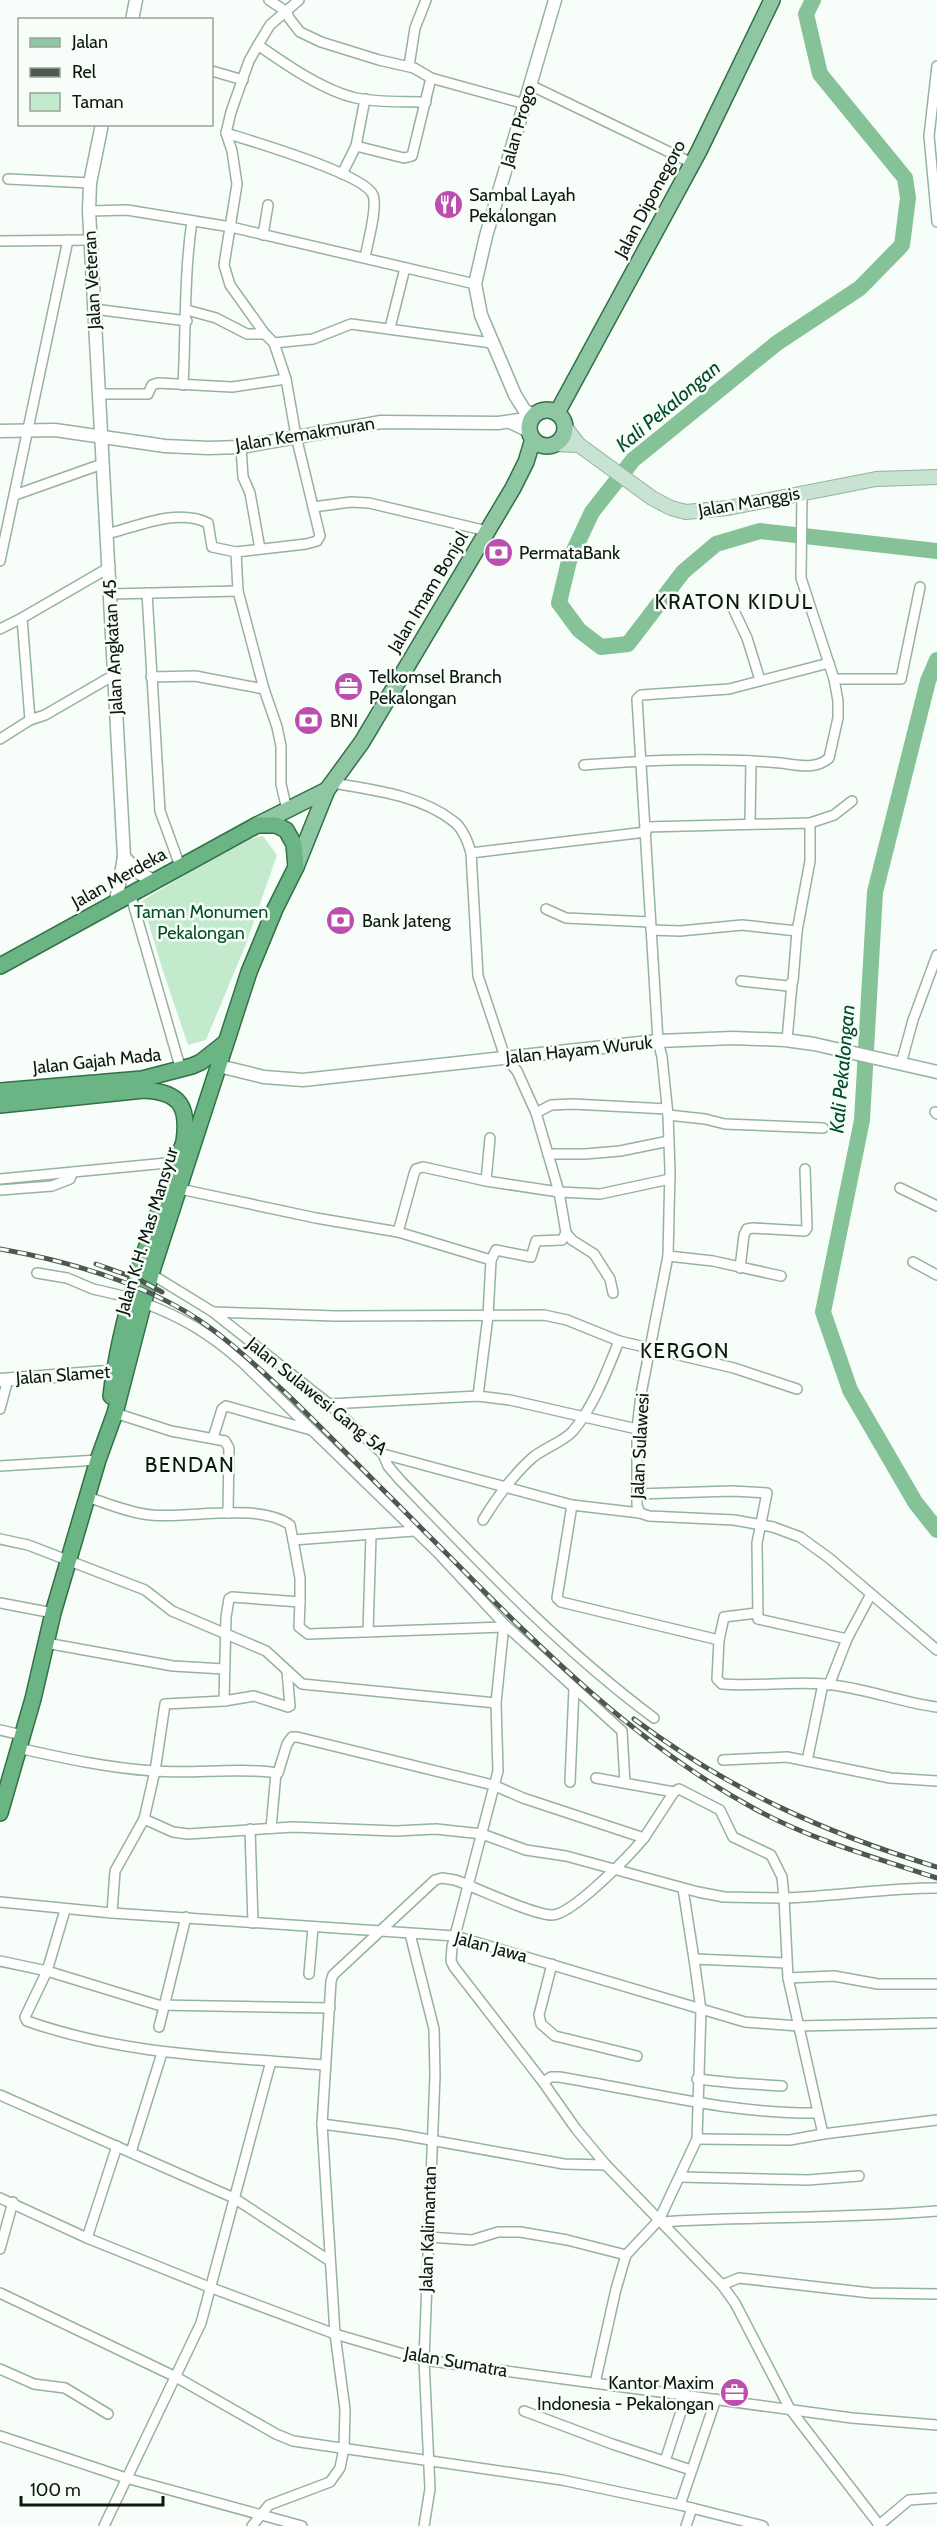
<svg xmlns="http://www.w3.org/2000/svg" width="937" height="2526" font-family="Cabin,sans-serif">
	<style>
		.green { fill: #c4eacd }
		.lines { fill: none; stroke-linecap: round; stroke-linejoin: round }
		.river { stroke: #86c297; stroke-width: 16 }
		.minor-casing { stroke: #95b39d; stroke-width: 12 }
		.tertiary-casing { stroke: #95b39d; stroke-width: 15 }
		.secondary-casing { stroke: #95b39d; stroke-width: 16 }
		.primary-casing { stroke: #327148; stroke-width: 18 }
		.trunk-casing { stroke: #327148; stroke-width: 18 }
		.minor { stroke: #fff; stroke-width: 9 }
		.tertiary { stroke: #fff; stroke-width: 12 }
		.secondary { stroke: #c8e3d1; stroke-width: 14 }
		.primary { stroke: #90c7a3; stroke-width: 15 }
		.trunk { stroke: #6bb484; stroke-width: 15 }
		.rail-casing { stroke: #4e5851; stroke-width: 5 }
		.rail { stroke: #f7fdf8; stroke-width: 3; stroke-dasharray: 9; stroke-linecap: butt }
		.labels { text-anchor: middle; dominant-baseline: central; stroke-width: 5; stroke-linejoin: round; paint-order: stroke }
		.street-label { font-size: 18px; fill: #0d1810; stroke: #f7fdf8 }
		.poi-label { font-size: 18px; fill: #0d1810; stroke: #f7fdf8; text-anchor: start }
		.park-label { font-size: 18px; fill: #054e27; stroke: #f7fdf8 }
		.water-label { font-size: 20px; font-style: italic; fill: #024c25; stroke: #f7fdf8 }
		.quarter-label { font-size: 21px; letter-spacing: 1.5px; fill: #0d1810; stroke: #f7fdf8 }
	</style>
	<rect width="100%" height="100%" fill="#f7fdf8"/>
	<polygon class="green" points="263,836 277,855 246,944 206,1040 188,1045 163,971 142,901 240,841"/>
	<g class="lines">
		<g class="river">
			<polyline points="813,0 806,14 820,74 905,178 908,198 902,245 860,288 777,343 633,460 592,512 569,561 559,603 579,630 601,647 628,644 683,572 716,544 760,531 937,551"/>
			<polyline points="937,660 928,681 875,892 862,1120 823,1312 850,1390 915,1502 937,1530"/>
		</g>
		<defs>
			<g id="minor">
				<polyline points="269,0 287,12 289,18 300,32 321,42 379,60 414,68 431,78 525,104"/>
				<polyline points="299,0 270,25 258,45 249,61 231,112 226,133 232,151 237,184 224,265 230,285 265,334 274,343 313,339 351,324 492,343"/>
				<path d="M 258,45 C 285,64 324,91 356,98 C 379,103 404,101 426,102"/>
				<polyline points="409,66 415,28 426,0"/>
				<polyline points="937,66 929,136 937,222"/>
				<polyline points="212,71 243,80"/>
				<polyline points="530,85 692,163"/>
				<path d="M 226,133 C 251,141 365,174 373,195 C 378,208 367,244 365,258"/>
				<polyline points="356,146 365,99"/>
				<polyline points="342,174 356,146 404,158 412,156 431,78"/>
				<polyline points="8,179 90,183"/>
				<polyline points="89,211 127,210 231,227 475,284"/>
				<polyline points="263,235 268,205"/>
				<polyline points="0,241 90,240"/>
				<polyline points="94,309 187,321"/>
				<polyline points="187,310 216,318 247,334 265,334"/>
				<polyline points="390,328 405,268"/>
				<polyline points="274,343 286,379 296,436 320,536 317,541 306,544 236,552 238,591 264,689 277,727 281,746 281,784 287,810"/>
				<path d="M 183,385 C 186,330 184,275 192,221"/>
				<polyline points="98,394 148,394 152,385 158,383 232,387 286,379"/>
				<polyline points="241,447 243,477 250,493 260,549"/>
				<polyline points="15,495 102,464"/>
				<polyline points="313,507 351,502 369,503 487,531"/>
				<path d="M 107,534 C 139,526 177,508 208,523 L 212,547 L 236,552"/>
				<polyline points="0,561 68,240"/>
				<polyline points="147,593 160,811 180,866"/>
				<polyline points="111,594 238,591"/>
				<polyline points="730,602 747,638 760,680"/>
				<polyline points="22,618 30,720 45,715 114,675"/>
				<polyline points="0,629 22,618 110,567"/>
				<polyline points="829,663 729,689 641,695 637,699 658,1041 662,1057 668,1115 670,1170 668,1256 641,1394 637,1429 637,1505 640,1513 649,1516 734,1520 773,1527 800,1537 829,1558 937,1650"/>
				<polyline points="151,677 195,676 264,689"/>
				<polyline points="834,679 901,679 920,587"/>
				<polyline points="0,739 30,720"/>
				<path d="M 584,765 C 650,760 715,757 781,763 C 797,765 816,770 829,758 L 838,718 L 838,701 L 834,679 L 801,578 L 802,493"/>
				<path d="M 333,783 C 373,790 420,795 453,821 C 463,828 468,842 471,853 L 478,976 L 505,1057 L 517,1071 L 536,1113 L 548,1154 L 585,1154 L 620,1151 L 669,1141"/>
				<polyline points="750,823 751,761"/>
				<polyline points="810,823 834,815 852,801"/>
				<polyline points="646,827 810,823 810,861 797,931 793,981 788,986 741,981"/>
				<polyline points="471,853 646,832"/>
				<polyline points="130,893 181,1070"/>
				<polyline points="546,909 566,918 649,922"/>
				<polyline points="651,930 680,931 742,925 797,931"/>
				<polyline points="787,1040 792,984"/>
				<polyline points="901,1064 913,1020 937,955"/>
				<polyline points="935,1112 937,1114"/>
				<polyline points="536,1113 551,1105 573,1104 667,1109"/>
				<polyline points="668,1115 705,1119 725,1124 823,1128"/>
				<polyline points="548,1154 559,1192 566,1233 572,1240 594,1254 610,1279 613,1293"/>
				<polyline points="0,1179 177,1162"/>
				<polyline points="486,1181 490,1138"/>
				<polyline points="900,1188 937,1206"/>
				<polyline points="180,1189 316,1218 398,1232 491,1260 496,1250 531,1257 536,1241 562,1240 566,1233"/>
				<polyline points="0,1190 52,1186 70,1179 73,1172"/>
				<polyline points="398,1232 414,1174 416,1169 423,1167 486,1181 559,1192 600,1194 670,1179"/>
				<polyline points="668,1256 713,1261 781,1276"/>
				<polyline points="913,1262 937,1275"/>
				<polyline points="740,1268 744,1235 747,1229 753,1228 805,1231 807,1228 805,1169"/>
				<polyline points="37,1273 67,1278 93,1289 132,1298"/>
				<polyline points="151,1274 213,1312 329,1404 383,1454 572,1505 640,1513"/>
				<path d="M 144,1303 C 184,1318 210,1334 242,1362 L 438,1553 L 504,1624 L 622,1731 L 625,1783"/>
				<polyline points="213,1312 335,1316 544,1315 567,1320 619,1341 734,1368 797,1389"/>
				<polyline points="478,1396 488,1316 491,1260"/>
				<polyline points="329,1404 478,1396 510,1400 637,1429"/>
				<polyline points="0,1409 8,1379"/>
				<polyline points="115,1413 171,1431 225,1441 229,1448 228,1513"/>
				<polyline points="213,1438 222,1409 226,1406 311,1430"/>
				<path d="M 383,1454 L 388,1466 L 400,1480 C 481,1564 560,1648 654,1718"/>
				<polyline points="0,1466 98,1460"/>
				<polyline points="637,1494 732,1491 767,1493 757,1543 758,1619 847,1639"/>
				<path d="M 88,1497 C 108,1504 130,1513 151,1515 C 188,1519 259,1502 290,1525 L 293,1540 L 414,1531"/>
				<path d="M 572,1505 L 557,1598 L 561,1602 L 719,1640 L 717,1679 L 722,1684 C 756,1687 790,1681 824,1684 C 862,1687 899,1702 937,1707"/>
				<path d="M 483,1520 C 496,1499 512,1476 531,1459 C 543,1448 562,1443 573,1431 C 594,1406 607,1371 619,1341"/>
				<polyline points="0,1539 28,1545 145,1590 172,1611 266,1651 302,1684 496,1703"/>
				<polyline points="300,1602 299,1627 308,1634 504,1627"/>
				<polyline points="0,1603 53,1613"/>
				<polyline points="504,1624 496,1703 498,1771 452,1947 451,1961 454,1967 543,2082 576,2129 606,2165 722,2285 735,2303 790,2409 880,2526"/>
				<polyline points="368,1632 371,1535"/>
				<polyline points="719,1640 724,1617 757,1613"/>
				<polyline points="46,1643 173,1666 224,1669"/>
				<polyline points="829,1685 847,1639 871,1594"/>
				<polyline points="224,1701 226,1617 229,1599 232,1597 300,1602 300,1578 293,1540"/>
				<polyline points="0,1730 22,1735"/>
				<path d="M 18,1748 C 63,1758 108,1768 154,1771 C 196,1774 237,1767 278,1773 L 287,1744 L 292,1737 L 297,1737 L 493,1785 L 523,1798 L 644,1838 C 630,1855 572,1915 552,1915 C 533,1915 477,1888 455,1880 L 442,1878 L 435,1880 L 333,1975 L 331,1981 L 322,2124 L 335,2334 L 345,2409 L 344,2448 L 340,2468 L 330,2482 L 269,2505 L 252,2526"/>
				<polyline points="723,1760 787,1757 890,1778 937,1781"/>
				<polyline points="807,1761 823,1684"/>
				<polyline points="596,1778 674,1792"/>
				<polyline points="570,1782 574,1688"/>
				<polyline points="144,1819 155,1771 165,1704 224,1701 254,1696 288,1707 290,1706 287,1671"/>
				<polyline points="271,1828 276,1773"/>
				<polyline points="250,1829 253,1923"/>
				<path d="M 644,1838 L 674,1792 L 679,1789 L 720,1810 L 733,1837 L 771,1855 L 782,1877 L 784,1898 C 836,1896 886,1888 937,1888"/>
				<polyline points="683,1889 694,1959"/>
				<polyline points="0,1902 112,1913 455,1936 745,2022 798,2026 937,2023"/>
				<path d="M 65,1910 L 47,1971 L 25,2017 L 27,2021 C 122,2055 225,2057 324,2065"/>
				<polyline points="112,1913 115,1871 144,1819 173,1832 188,1834 293,1827 396,1831 436,1829 482,1834 526,1850 566,1856 698,1892 724,1897 784,1898 788,1978 823,2134 937,2120"/>
				<polyline points="410,1934 434,2029 435,2075 424,2360 430,2489 424,2526"/>
				<polyline points="0,1961 47,1971 158,2005 330,2008"/>
				<polyline points="552,1964 539,2015 541,2024 555,2036 637,2056"/>
				<polyline points="309,1974 313,1928"/>
				<polyline points="788,1978 834,1976 878,1984 937,1984"/>
				<polyline points="159,2027 186,1917"/>
				<polyline points="697,2079 735,2083 782,2086"/>
				<path d="M 543,2082 L 551,2077 L 559,2077 C 645,2091 729,2114 817,2113"/>
				<polyline points="0,2095 234,2198 330,2261"/>
				<polyline points="322,2124 397,2134 564,2164 606,2165"/>
				<polyline points="697,2139 790,2140 823,2134"/>
				<polyline points="131,2152 162,2053"/>
				<polyline points="680,2177 808,2180 859,2176"/>
				<polyline points="0,2198 87,2238 209,2287 335,2334 424,2360 852,2418 937,2425"/>
				<path d="M 660,2222 C 753,2216 845,2219 937,2211"/>
				<polyline points="428,2237 472,2240 498,2232 520,2232 567,2240 626,2255"/>
				<polyline points="87,2238 117,2146"/>
				<polyline points="0,2249 13,2202"/>
				<polyline points="722,2285 739,2278 871,2293 937,2294"/>
				<polyline points="0,2293 176,2377 276,2434 293,2441 562,2480 680,2505 716,2399"/>
				<polyline points="0,2369 34,2384 65,2388 108,2414"/>
				<polyline points="595,2383 616,2289 626,2255 659,2220 697,2139 701,2010 694,1959 786,1963"/>
				<polyline points="524,2411 612,2444 691,2470"/>
				<polyline points="0,2436 126,2478 302,2526"/>
				<polyline points="665,2461 686,2396"/>
				<polyline points="680,2505 763,2526"/>
				<polyline points="104,2526 201,2323 271,2061"/>
				<polyline points="686,2526 692,2508"/>
				<polyline points="878,2526 909,2500 937,2498"/>
			</g>
			<g id="tertiary">
				<polyline points="132,20 136,0"/>
				<polyline points="102,124 90,183 89,211 124,857 116,901"/>
				<polyline points="535,415 525,411 515,395 481,315 475,284 486,236 555,0"/>
				<polyline points="510,422 529,431"/>
				<polyline points="0,431 55,430 165,446 208,448 241,447 381,422 498,423 533,418"/>
				<polyline points="124,857 139,873 154,881"/>
				<polyline points="219,1066 264,1077 303,1080 658,1041 733,1038 785,1040 814,1044 937,1072"/>
				<polyline points="0,1380 121,1371"/>
			</g>
			<g id="secondary">
				<polyline points="565,427 579,445 652,498 671,508 686,512 728,508 876,479 937,477"/>
				<polyline points="556,444 579,445"/>
			</g>
			<g id="primary">
				<circle cx="547" cy="428" r="18"/>
				<polyline points="557,413 699,151 772,0"/>
				<polyline points="257,825 327,790"/>
				<polyline points="296,867 327,790 362,742 513,488 526,462 533,439"/>
			</g>
			<g id="trunk">
				<polyline points="0,966 257,825 276,825 286,830 294,844 296,867 275,909 249,972 151,1274 115,1413 98,1460 53,1613 33,1699 0,1813"/>
				<polyline points="0,1091 142,1079 192,1066 201,1062 225,1043"/>
				<path d="M 0,1105 L 144,1090 C 180,1092 189,1106 184,1142 C 154,1223 121,1310 111,1396"/>
			</g>
		</defs>
		<use href="#minor" class="minor-casing"/>
		<use href="#tertiary" class="tertiary-casing"/>
		<use href="#secondary" class="secondary-casing"/>
		<use href="#primary" class="primary-casing"/>
		<use href="#trunk" class="trunk-casing"/>
		<use href="#minor" class="minor"/>
		<use href="#tertiary" class="tertiary"/>
		<use href="#secondary" class="secondary"/>
		<use href="#primary" class="primary"/>
		<use href="#trunk" class="trunk"/>
		<defs>
			<g id="rail">
				<path d="M 0,1249 C 69,1261 152,1285 209,1327 C 238,1348 263,1372 289,1396 C 343,1449 396,1503 449,1556 C 543,1651 637,1745 755,1809 C 812,1840 876,1858 937,1878"/>
				<polyline points="96,1264 138,1279 162,1292"/>
				<path d="M 634,1719 C 729,1790 825,1833 937,1867"/>
			</g>
		</defs>
		<use href="#rail" class="rail-casing"/>
		<use href="#rail" class="rail"/>
	</g>
	<defs>
		<symbol id="restaurant-disc" viewBox="-11 -11 22 22"><circle r="9.5" fill="#bb4eae" stroke="#f7fdf8"/><path d="M-5-6h1v4h1v-4h1v4h1v-4h1v5L-1.5 .5V6h-2V.5L-5-1ZM5-6V6H3V1.5H1.5Q1.5-4 5-6Z" fill="#fff"/></symbol>
		<symbol id="bank-disc" viewBox="-11 -11 22 22"><circle r="9.5" fill="#bb4eae" stroke="#f7fdf8"/><path d="M-6-4H6V4H-6ZM0-2.3a2.3 2.3 0 1 0 0 4.6a2.3 2.3 0 1 0 0-4.6Z" fill="#fff"/></symbol>
		<symbol id="office-disc" viewBox="-11 -11 22 22"><circle r="9.5" fill="#bb4eae" stroke="#f7fdf8"/><path d="M-6-3h4V-5.5h4V-3h4V5H-6ZM-1-4.5V-3h2v-1.5ZM-6 0V1H6V0Z" fill="#fff"/></symbol>
	</defs>
	<g fill-rule="evenodd">
		<use href="#restaurant-disc" x="432" y="188" width="33" height="33"/>
		<use href="#bank-disc" x="482" y="536" width="33" height="33"/>
		<use href="#office-disc" x="332" y="670" width="33" height="33"/>
		<use href="#bank-disc" x="292" y="704" width="33" height="33"/>
		<use href="#bank-disc" x="324" y="904" width="33" height="33"/>
		<use href="#office-disc" x="718" y="2376" width="33" height="33"/>
	</g>
	<g class="labels">
		<g class="street-label">
			<text transform="translate(518 126) rotate(-74)">Jalan Progo</text>
			<text transform="translate(650 199) rotate(-62)">Jalan Diponegoro</text>
			<text transform="translate(92 280) rotate(-93)">Jalan Veteran</text>
			<text transform="translate(305 434) rotate(-9)">Jalan Kemakmuran</text>
			<text transform="translate(749 502) rotate(-10)">Jalan Manggis</text>
			<text transform="translate(428 592) rotate(-59)">Jalan Imam Bonjol</text>
			<text transform="translate(113 647) rotate(-93)">Jalan Angkatan 45</text>
			<text transform="translate(119 878) rotate(-29)">Jalan Merdeka</text>
			<text transform="translate(579 1050) rotate(-6)">Jalan Hayam Wuruk</text>
			<text transform="translate(97 1061) rotate(-6)">Jalan Gajah Mada</text>
			<text transform="translate(147 1231) rotate(-73)">Jalan K.H. Mas Mansyur</text>
			<text transform="translate(63 1375) rotate(-4)">Jalan Slamet</text>
			<text transform="translate(317 1396) rotate(39)">Jalan Sulawesi Gang 5A</text>
			<text transform="translate(640 1446) rotate(-87)">Jalan Sulawesi</text>
			<text transform="translate(491 1947) rotate(15)">Jalan Jawa</text>
			<text transform="translate(428 2229) rotate(-88)">Jalan Kalimantan</text>
			<text transform="translate(456 2362) rotate(10)">Jalan Sumatra</text>
		</g>
		<g class="poi-label">
			<text x="469" y="195">Sambal Layah<tspan x="469" dy="21">Pekalongan</tspan></text>
			<text x="519" y="553">PermataBank</text>
			<text x="369" y="677">Telkomsel Branch<tspan x="369" dy="21">Pekalongan</tspan></text>
			<text x="330" y="721">BNI</text>
			<text x="362" y="921">Bank Jateng</text>
			<text x="714" y="2383" text-anchor="end">Kantor Maxim<tspan x="714" dy="21">Indonesia - Pekalongan</tspan></text>
		</g>
		<g class="park-label">
			<text x="201" y="912">Taman Monumen<tspan x="201" dy="21">Pekalongan</tspan></text>
		</g>
		<g class="water-label">
			<text transform="translate(668 406) rotate(-40)">Kali Pekalongan</text>
			<text transform="translate(842 1069) rotate(-85)">Kali Pekalongan</text>
		</g>
		<g class="quarter-label">
			<text x="734" y="601">KRATON KIDUL</text>
			<text x="685" y="1350">KERGON</text>
			<text x="190" y="1464">BENDAN</text>
		</g>
	</g>
	<rect x="18" y="18" width="195" height="108" fill="#f7fdf8" stroke="#99a19b" stroke-width="1.5"/>
	<rect x="30" y="38" width="30" height="9" fill="#90c7a3" stroke="#99a19b" stroke-width="1.5"/>
	<text x="72" y="48" font-size="18" fill="#0d1810">Jalan</text>
	<rect x="30" y="68" width="30" height="9" fill="#4e5851" stroke="#99a19b" stroke-width="1.5"/>
	<text x="72" y="78" font-size="18" fill="#0d1810">Rel</text>
	<rect x="30" y="93" width="30" height="18" fill="#c4eacd" stroke="#99a19b" stroke-width="1.5"/>
	<text x="72" y="108" font-size="18" fill="#0d1810">Taman</text>
	<path d="M21 2496v9h142v-9" fill="none" stroke="#0d1810" stroke-width="3"/>
	<text x="30" y="2496" font-size="18" fill="#0d1810" stroke="#f7fdf8" stroke-width="4.5" paint-order="stroke">100 m</text>
</svg>
